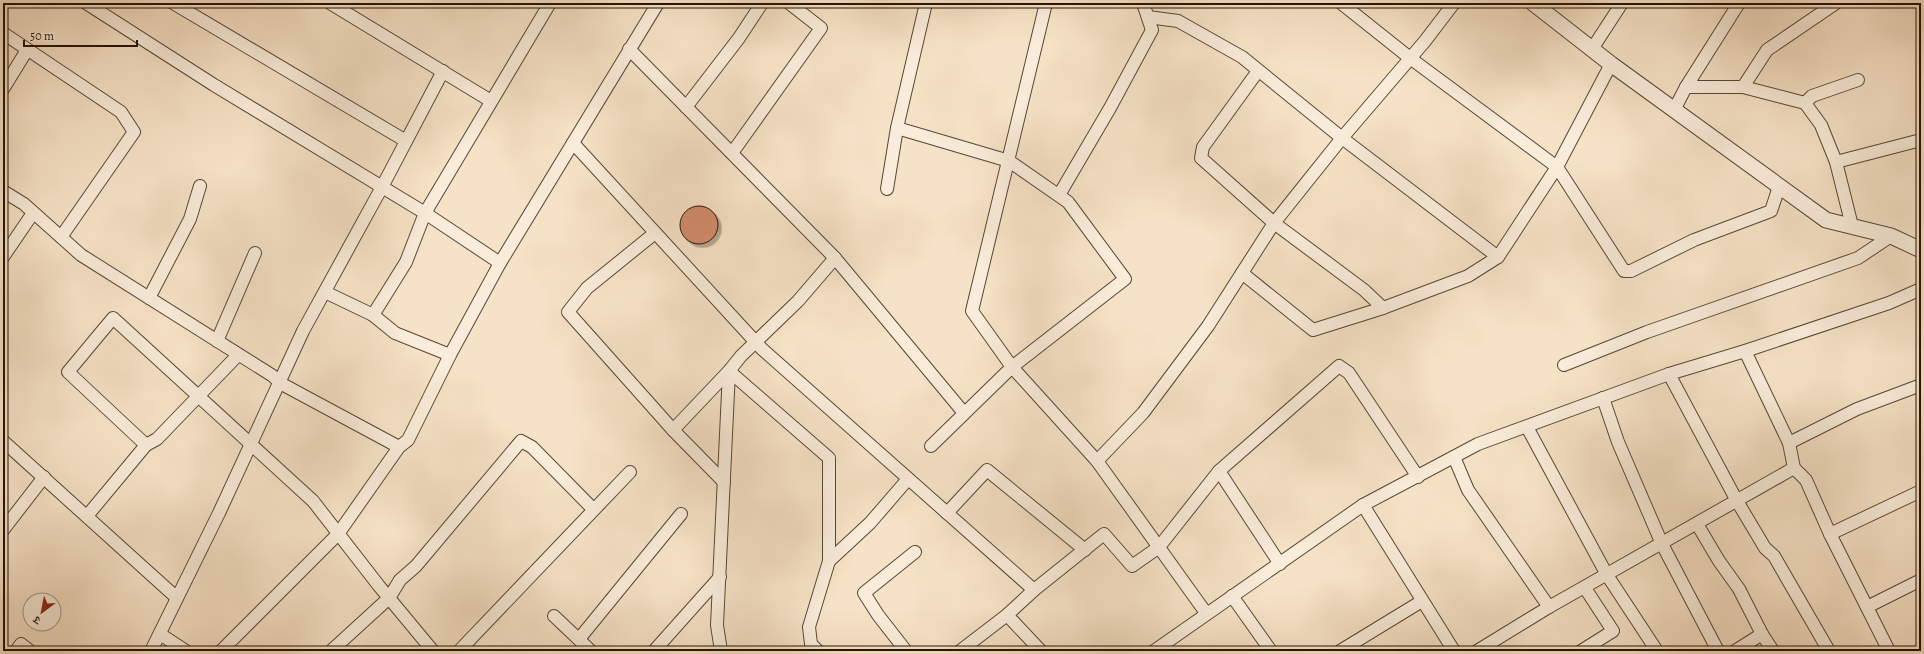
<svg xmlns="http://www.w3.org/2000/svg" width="1924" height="654" font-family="Alegreya,'Noto Serif Devanagari',serif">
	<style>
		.building { fill: #d28b6c; stroke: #241304; filter: url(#shadow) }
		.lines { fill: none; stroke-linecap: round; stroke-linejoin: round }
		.minor-casing { stroke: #584734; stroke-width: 14 }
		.tertiary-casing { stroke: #584734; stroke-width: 17 }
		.minor { stroke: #f9ecda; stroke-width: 12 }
		.tertiary { stroke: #f9ecda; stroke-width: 15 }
	</style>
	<defs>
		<filter id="shadow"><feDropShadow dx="3.5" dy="3.5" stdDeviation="0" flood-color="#0004"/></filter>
	</defs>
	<rect width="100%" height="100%" fill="#f6e2c6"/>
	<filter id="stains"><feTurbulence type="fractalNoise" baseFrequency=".005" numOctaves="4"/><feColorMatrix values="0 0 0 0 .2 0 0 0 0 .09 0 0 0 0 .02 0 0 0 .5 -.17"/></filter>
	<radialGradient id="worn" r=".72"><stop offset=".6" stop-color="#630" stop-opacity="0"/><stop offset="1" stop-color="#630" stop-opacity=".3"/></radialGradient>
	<circle class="building" cx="699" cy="225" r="19"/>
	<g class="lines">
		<defs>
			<g id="minor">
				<polyline points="86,3 214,85 425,213 406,262 373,315"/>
				<polyline points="173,3 406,141"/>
				<polyline points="330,3 491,101"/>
				<polyline points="926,3 897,128 1009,161 1068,202 1125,279 1012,367 931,446"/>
				<polyline points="1046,3 972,311 1012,367 1097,461 1206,613"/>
				<polyline points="1341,3 1410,58 1557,167 1624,271 1631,271 1694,240 1771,211 1779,187"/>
				<polyline points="1148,17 1178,21 1242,57 1342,138 1498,257 1557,167 1611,64"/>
				<polyline points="3,33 121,112 134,132 61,237"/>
				<polyline points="629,49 835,258 964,413"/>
				<polyline points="1592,49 1622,3"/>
				<polyline points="1258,71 1203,147 1201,158 1274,223 1364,290 1383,308"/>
				<polyline points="1686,87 1739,3"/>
				<polyline points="1743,87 1805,103 1821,125 1836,162 1852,226"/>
				<polyline points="3,89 27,50"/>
				<polyline points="1805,103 1812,96 1858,80"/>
				<polyline points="686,107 739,38 762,3"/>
				<polyline points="1674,110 1686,87 1743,87 1767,50 1836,3"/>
				<polyline points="573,143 762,349 1034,590 1007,615 1041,651"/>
				<polyline points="732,153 821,28 789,3"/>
				<polyline points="1836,162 1921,140"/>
				<polyline points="887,189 897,128"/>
				<polyline points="3,191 24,204 81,255 273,376 280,383 399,447"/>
				<polyline points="1059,195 1110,108 1152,30 1143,3"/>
				<polyline points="655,233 587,288 568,312 673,430 724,482"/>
				<polyline points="3,257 33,213"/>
				<polyline points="500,263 425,213 550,3"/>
				<polyline points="1242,273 1313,330 1383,308 1468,276 1498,257"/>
				<polyline points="325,292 373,315 395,333 450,355"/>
				<polyline points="149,298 190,219 200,186"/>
				<polyline points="217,341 255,253"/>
				<polyline points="1745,351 1789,443"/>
				<polyline points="1564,365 1647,332 1858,258 1891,236"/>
				<polyline points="1669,374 1737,501 1765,548 1774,556 1829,651"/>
				<polyline points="1603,398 1618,442 1662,544 1718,651"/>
				<polyline points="1527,427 1607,575 1657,651"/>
				<polyline points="673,430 729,371 829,458 829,561 809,627 811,644 818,651"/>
				<polyline points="3,441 177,598"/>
				<polyline points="146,445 68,372 113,318 313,501 379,586 433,651"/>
				<polyline points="1454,457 1468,490 1549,607"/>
				<polyline points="1097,461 1143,413 1208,326 1274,223 1342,138 1425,41 1454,3"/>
				<polyline points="1794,468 1806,480 1830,534 1889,651"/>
				<polyline points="1219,471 1280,564"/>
				<polyline points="1363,505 1478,444 1669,374 1745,351 1889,303 1921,289"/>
				<polyline points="947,513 987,470 1085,550"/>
				<polyline points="87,516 146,445 157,439 238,355"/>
				<polyline points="1697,524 1719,561 1739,589 1762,634 1773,651"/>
				<polyline points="3,530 44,477"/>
				<polyline points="1830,534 1921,491"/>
				<polyline points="829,561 870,523 908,479"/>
				<polyline points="1034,590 1104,534 1132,566 1159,547 1219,471 1339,366 1349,373 1418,477"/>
				<polyline points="1232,596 1271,651"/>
				<polyline points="1867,607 1921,580"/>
				<polyline points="554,616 591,651"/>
				<polyline points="160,634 186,651"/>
				<polyline points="579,639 681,514"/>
				<polyline points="16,651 21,644 30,651"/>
				<polyline points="151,651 219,513 303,331 382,187 443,71"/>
				<polyline points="221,651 338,534 399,447 408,440 450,355 500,263 658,3"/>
				<polyline points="331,651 389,598 400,580 416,566 521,441 532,447 593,509"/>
				<polyline points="459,651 630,472"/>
				<polyline points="654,651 720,577"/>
				<polyline points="721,651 717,625 729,371 741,356 798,301 835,258"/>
				<polyline points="906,651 878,615 864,593 915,552"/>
				<polyline points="960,651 1007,615"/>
				<polyline points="1154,651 1363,505 1454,651"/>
				<polyline points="1340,651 1422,601"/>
				<polyline points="1477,651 1549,607 1794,468 1789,443 1857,409 1921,385"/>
				<polyline points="1581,651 1613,631 1585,588"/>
				<polyline points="1735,651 1762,634"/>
			</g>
			<polyline id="tertiary" points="1533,3 1611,64 1826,220 1891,236 1921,250"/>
		</defs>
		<use href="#minor" class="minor-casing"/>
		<use href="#tertiary" class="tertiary-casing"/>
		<use href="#minor" class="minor"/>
		<use href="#tertiary" class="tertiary"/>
	</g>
	<rect width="1924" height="654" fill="none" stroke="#f6e2c6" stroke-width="16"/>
	<rect x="4" y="4" width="1916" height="646" fill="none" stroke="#241304" stroke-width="2"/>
	<rect x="8" y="8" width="1908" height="638" fill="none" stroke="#241304"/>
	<g transform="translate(42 612) rotate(212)"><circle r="19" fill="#f9ecda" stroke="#a49584"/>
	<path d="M0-3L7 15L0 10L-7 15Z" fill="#8f2418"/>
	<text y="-6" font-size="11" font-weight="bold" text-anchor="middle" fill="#241304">उ</text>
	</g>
	<path d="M24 40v6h113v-6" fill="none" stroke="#241304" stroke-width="2"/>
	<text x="30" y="40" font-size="12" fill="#241304" stroke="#f9ecda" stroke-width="3" paint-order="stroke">50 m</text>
	<rect width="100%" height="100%" filter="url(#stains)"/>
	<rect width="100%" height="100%" fill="url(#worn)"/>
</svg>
